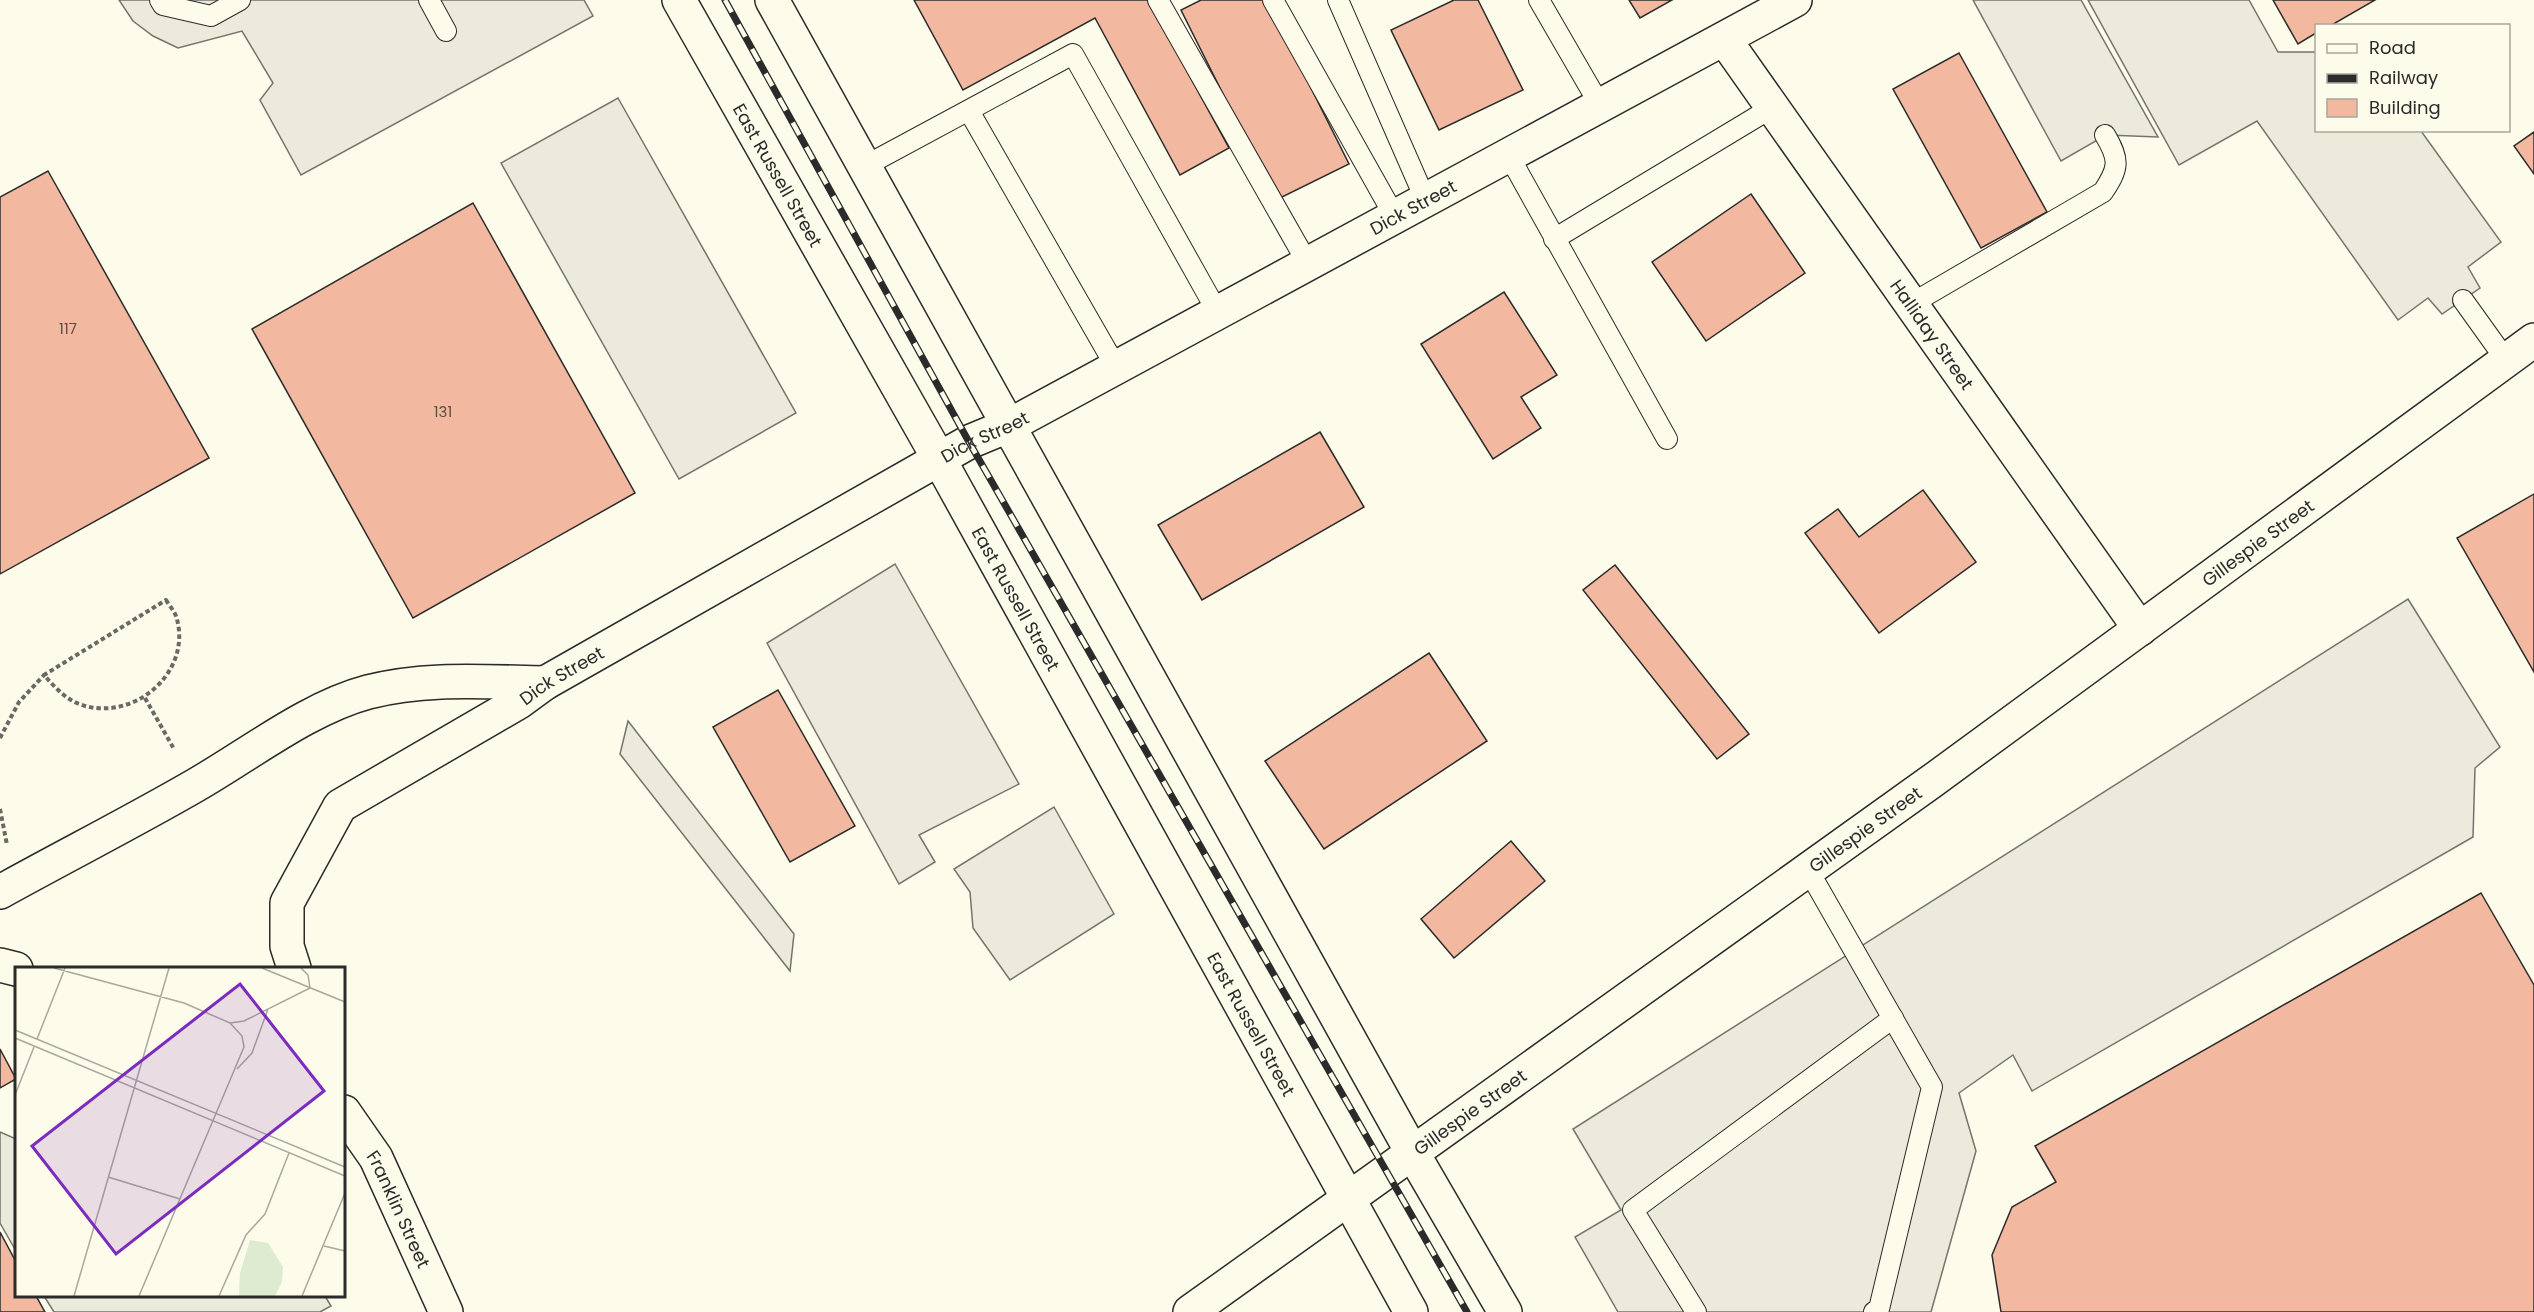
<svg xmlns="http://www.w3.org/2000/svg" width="2534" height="1312" font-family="Poppins,sans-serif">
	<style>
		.parking { fill: #eceadb; stroke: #74746e; stroke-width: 1.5 }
		.building { fill: #f2b8a0; stroke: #2b2b2b; stroke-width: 1.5 }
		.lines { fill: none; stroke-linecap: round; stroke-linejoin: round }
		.service-casing { stroke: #2b2b2b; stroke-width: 22 }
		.minor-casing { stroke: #2b2b2b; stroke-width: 36 }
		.tertiary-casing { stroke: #2b2b2b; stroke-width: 36 }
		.secondary-casing { stroke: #2b2b2b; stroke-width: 36 }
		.primary-casing { stroke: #2b2b2b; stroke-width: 36 }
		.path { stroke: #6a6964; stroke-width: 4; stroke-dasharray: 4.5 3; stroke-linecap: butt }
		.service { stroke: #fdfbea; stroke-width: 20 }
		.minor { stroke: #fdfbea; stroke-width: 33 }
		.tertiary { stroke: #fdfbea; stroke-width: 33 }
		.secondary { stroke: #fdfbea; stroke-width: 33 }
		.primary { stroke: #fdfbea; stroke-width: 33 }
		.rail-casing { stroke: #2b2b2b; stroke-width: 7 }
		.rail { stroke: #fdfbea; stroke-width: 4.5; stroke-dasharray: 14; stroke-linecap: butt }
		.labels { text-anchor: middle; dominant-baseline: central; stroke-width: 4.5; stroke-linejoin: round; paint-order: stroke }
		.number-label { font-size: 15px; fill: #5d4e48 }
		.street-label { font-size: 18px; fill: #2b2b2b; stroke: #fdfbea }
		.inset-road { fill: none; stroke: #a9a89e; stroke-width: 1.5 }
		.view { fill: #7b2cbf; fill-opacity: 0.15; stroke: #7b2cbf; stroke-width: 3 }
		.inset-edge { fill: none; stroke: #2b2b2b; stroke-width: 3 }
	</style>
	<rect width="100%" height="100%" fill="#fdfbea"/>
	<g class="parking">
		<polygon points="119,0 584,0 593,16 301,175 260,100 273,83 242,31 178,48 153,36 133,21"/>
		<polygon points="1973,0 2081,0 2158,137 2106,135 2061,161"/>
		<polygon points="2088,0 2249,0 2278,52 2316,52 2316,130 2421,131 2501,242 2468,267 2480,288 2442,314 2428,298 2398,320 2257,121 2179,165"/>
		<polygon points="618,98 796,413 679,479 501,163"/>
		<polygon points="895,564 1019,784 919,835 935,862 899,884 767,643"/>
		<polygon points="2408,599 2500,747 2475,768 2473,837 2032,1091 2013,1055 1959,1093 1976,1151 1931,1312 1618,1312 1575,1237 1621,1210 1573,1129"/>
		<polygon points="628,721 794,934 790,971 620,754"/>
		<polygon points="1054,807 1114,914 1010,980 973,928 970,892 954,869"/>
		<polygon points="0,1132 16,1139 16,1251 0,1223"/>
		<polygon points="44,1296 325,1296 331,1306 320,1312 54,1312"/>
	</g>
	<g class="building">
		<polygon points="914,0 1148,0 1229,148 1180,175 1095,18 963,90"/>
		<polygon points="1201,0 1267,0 1349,164 1276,200 1181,10"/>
		<polygon points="1454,0 1478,0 1523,90 1439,130 1391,30"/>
		<polygon points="1629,0 1672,0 1640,18"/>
		<polygon points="2273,0 2375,0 2330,26 2316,26 2316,33 2298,44"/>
		<polygon points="1959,53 2047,212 1981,248 1893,89"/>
		<polygon points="2534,132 2534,174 2514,146"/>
		<polygon points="48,171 209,458 0,574 0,197"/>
		<polygon points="1751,194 1805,273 1706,341 1652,262"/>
		<polygon points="473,203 635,493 413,618 252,329"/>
		<polygon points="1504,292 1557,375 1521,397 1541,428 1493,459 1421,344"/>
		<polygon points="1320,432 1364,507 1202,600 1158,525"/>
		<polygon points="1923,490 1976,562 1879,633 1805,533 1838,509 1859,537"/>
		<polygon points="2534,494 2534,672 2457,538"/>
		<polygon points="1615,565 1749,734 1717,759 1583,590"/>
		<polygon points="1429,653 1487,741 1324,849 1265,761"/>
		<polygon points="778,690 855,826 790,862 713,727"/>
		<polygon points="1511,841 1545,881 1454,958 1421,919"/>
		<polygon points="2481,893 2534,985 2534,1312 2001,1312 1992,1255 2012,1207 2056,1182 2035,1146"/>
		<polygon points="0,1049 16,1079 0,1088"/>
		<polygon points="0,1232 16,1262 16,1296 36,1296 45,1312 0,1312"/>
	</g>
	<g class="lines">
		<defs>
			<g id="service">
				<polyline points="160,0 163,5 211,16 240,0"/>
				<polyline points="429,0 446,31"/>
				<polyline points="1158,0 1308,264"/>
				<polyline points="1273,0 1395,217"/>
				<polyline points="1338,0 1426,201"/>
				<polyline points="1539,0 1601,107"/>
				<polyline points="969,111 1116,367"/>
				<polyline points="1509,156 1667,439"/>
				<polyline points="865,166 1073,54 1218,313"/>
				<polyline points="1554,239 1773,107"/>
				<polyline points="2463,300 2506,360"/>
				<path d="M 1911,304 L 2103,192 C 2119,168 2120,160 2105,135"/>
				<polyline points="1807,868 1932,1087 1879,1309 1874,1312"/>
				<polyline points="1696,1312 1633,1210 1893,1018"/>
			</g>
			<g id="minor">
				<path id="s1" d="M 1725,40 L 2140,629"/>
				<path d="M 0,892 C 65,856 132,822 196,785 C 250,754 308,708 368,692 C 426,677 486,682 545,683"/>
				<path id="s2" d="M 294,968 L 287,946 L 287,903 L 340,806 L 519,702 L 545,683 L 969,442 L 1010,425 L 1795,0"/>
			</g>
			<g id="tertiary">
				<polyline points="0,965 16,969"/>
				<path id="s3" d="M 344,1112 L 376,1158 L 446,1312"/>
			</g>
			<g id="secondary">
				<path id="s4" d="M 679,0 L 939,459 L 1411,1312"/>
				<polyline points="772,0 1412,1152 1505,1312"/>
			</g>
			<g id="primary">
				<path id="s5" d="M 1190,1312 L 1932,781 L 2534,340"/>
			</g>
		</defs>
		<use href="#service" class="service-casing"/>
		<use href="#minor" class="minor-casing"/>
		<use href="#tertiary" class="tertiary-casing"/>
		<use href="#secondary" class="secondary-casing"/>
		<use href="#primary" class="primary-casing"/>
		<g class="path">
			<path d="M 166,600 C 169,605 174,611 176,616 C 194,672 133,724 79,704 C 64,698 54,686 44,675 Z"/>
			<polyline points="145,698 174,749"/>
			<polyline points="0,738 19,702 44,675"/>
			<polyline points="0,809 7,845"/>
		</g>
		<use href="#service" class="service"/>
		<use href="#minor" class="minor"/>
		<use href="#tertiary" class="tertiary"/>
		<use href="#secondary" class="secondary"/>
		<use href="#primary" class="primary"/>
		<defs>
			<polyline id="rail" points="725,0 969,442 1467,1312"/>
		</defs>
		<use href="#rail" class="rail-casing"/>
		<use href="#rail" class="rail"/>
	</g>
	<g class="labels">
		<g class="number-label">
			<text x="68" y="328">117</text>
			<text x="443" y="411">131</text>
		</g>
		<g class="street-label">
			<text stroke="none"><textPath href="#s4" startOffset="201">East Russell Street</textPath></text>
			<text stroke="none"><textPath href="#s2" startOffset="1406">Dick Street</textPath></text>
			<text stroke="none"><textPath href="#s1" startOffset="360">Halliday Street</textPath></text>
			<text stroke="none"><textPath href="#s2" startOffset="920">Dick Street</textPath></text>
			<text stroke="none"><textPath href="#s5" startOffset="1316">Gillespie Street</textPath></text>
			<text stroke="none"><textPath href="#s4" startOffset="687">East Russell Street</textPath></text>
			<text stroke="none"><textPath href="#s2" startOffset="434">Dick Street</textPath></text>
			<text stroke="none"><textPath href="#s5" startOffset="830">Gillespie Street</textPath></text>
			<text stroke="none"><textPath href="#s4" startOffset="1173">East Russell Street</textPath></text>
			<text stroke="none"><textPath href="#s5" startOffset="344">Gillespie Street</textPath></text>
			<text stroke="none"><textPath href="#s3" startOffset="112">Franklin Street</textPath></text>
		</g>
	</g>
	<g transform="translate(15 967)">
		<rect width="330" height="330" fill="#fdfbea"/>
		<path d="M 235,273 L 253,276 L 268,300 L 267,315 L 260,329 L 224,329 L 225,306 Z" fill="#deebd1"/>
		<path class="inset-road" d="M 39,1 L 169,36 L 215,56 L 229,54 L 295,21 L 293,8 L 286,1M 247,1 L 330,35M 0,63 L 330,200M 0,71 L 330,209M 22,72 L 50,1M 222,102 L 237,86 L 253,42M 0,128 L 19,80M 93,210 L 165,232M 309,279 L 330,284M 59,329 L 154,1M 124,329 L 229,80 L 227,69 L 215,56M 204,329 L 231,268 L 250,247 L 274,186M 287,329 L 330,226"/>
		<path class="view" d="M 225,17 L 309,124 L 101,287 L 17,179 Z"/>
		<rect width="330" height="330" class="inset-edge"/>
	</g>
	<rect x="2315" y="24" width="195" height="108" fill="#fdfbea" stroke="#a9a89e" stroke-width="1.5"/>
	<rect x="2327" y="44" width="30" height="9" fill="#fdfbea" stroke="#a9a89e" stroke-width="1.5"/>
	<text x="2369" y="54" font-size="18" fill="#2b2b2b">Road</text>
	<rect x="2327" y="74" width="30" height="9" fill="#2b2b2b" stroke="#a9a89e" stroke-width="1.5"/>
	<text x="2369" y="84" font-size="18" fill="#2b2b2b">Railway</text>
	<rect x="2327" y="99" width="30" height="18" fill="#f2b8a0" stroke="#a9a89e" stroke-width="1.5"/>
	<text x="2369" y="114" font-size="18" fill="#2b2b2b">Building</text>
</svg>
